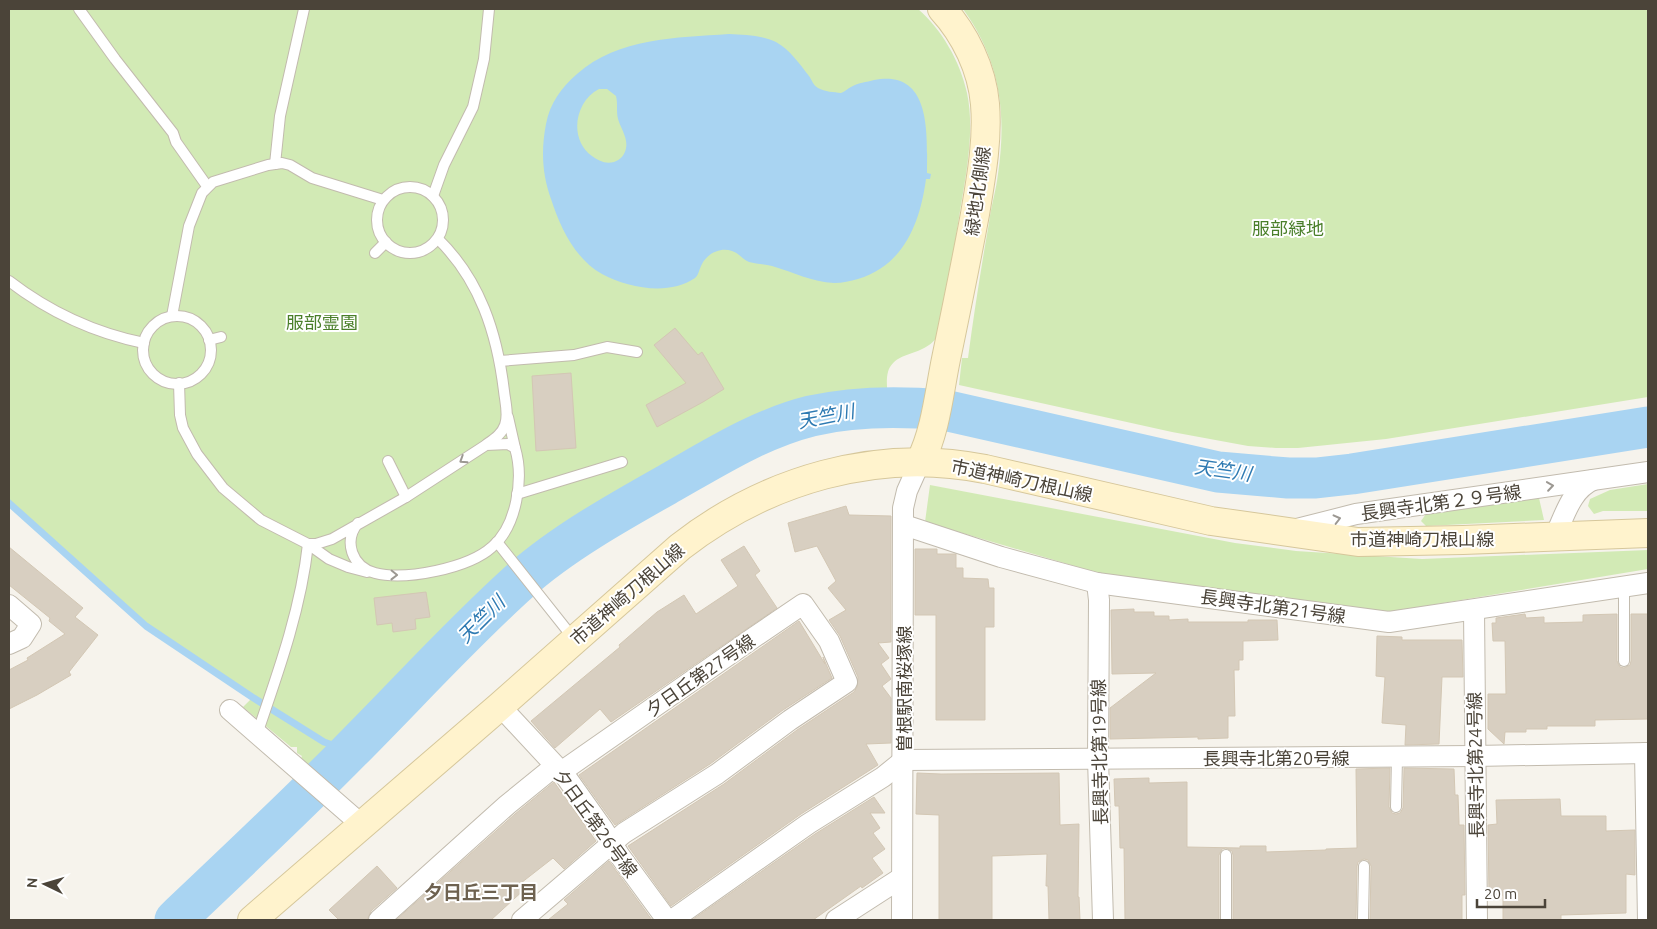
<svg xmlns="http://www.w3.org/2000/svg" width="1657" height="929" font-family="Ubuntu,'Noto Sans JP',sans-serif">
	<style>
		.green { fill: #d2eab5 }
		.water { fill: #a9d4f2; fill-rule: evenodd }
		.lines { fill: none; stroke-linecap: round; stroke-linejoin: round }
		.stream { stroke: #a9d4f2; stroke-width: 7 }
		.river { stroke: #a9d4f2; stroke-width: 41 }
		.building { fill: #d8cfc1; stroke: #d3c7b4 }
		.lane-casing { stroke: #c2bbae; stroke-width: 12 }
		.street-casing { stroke: #c2bbae; stroke-width: 22 }
		.secondary-casing { stroke: #d6c79b; stroke-width: 30 }
		.lane { stroke: #fff; stroke-width: 10 }
		.street { stroke: #fff; stroke-width: 20 }
		.secondary { stroke: #fff3cd; stroke-width: 28 }
		.oneway { stroke: #9c9892 }
		.labels { text-anchor: middle; dominant-baseline: central; stroke-width: 4; stroke-linejoin: round; paint-order: stroke }
		.street-label { font-size: 18px; fill: #4b4439; stroke: #fff }
		.park-label { font-size: 18px; fill: #4a7f2a; stroke: #fff }
		.water-label { font-size: 19px; font-style: italic; fill: #2e7ab2; stroke: #fff }
		.neighbourhood-label { font-size: 19px; font-weight: bold; fill: #6e6250; stroke: #fff }
	</style>
	<rect width="100%" height="100%" fill="#f6f3ec"/>
	<g class="green">
		<path d="M 9,9 L 918,9 C 942,30 960,61 967,93 C 975,130 966,175 960,211 C 954,249 948,287 943,325 C 931,361 897,346 888,372 C 886,379 887,388 888,396 C 857,397 827,399 797,407 C 744,422 698,452 651,480 C 598,511 536,545 491,588 L 310,769 L 300,761 L 302,756 L 297,753 L 297,747 L 291,747 L 243,707 L 254,696 L 147,624 L 9,500 Z"/>
		<path d="M 963,9 L 1648,9 L 1648,397 L 1386,439 L 1298,448 L 1276,448 L 1248,446 L 1172,432 L 959,385 L 962,358 L 968,358 C 974,313 981,268 989,223 C 991,206 996,191 998,174 C 1007,113 1000,60 963,9 Z"/>
		<polygon points="1648,484 1648,511 1603,511 1594,514 1588,506 1590,499 1610,490"/>
		<polygon points="930,485 1235,543 1296,551 1422,559 1648,550 1648,569 1389,612 1098,573 925,522"/>
		<polygon points="1539,498 1544,520 1426,526 1421,521 1426,514"/>
	</g>
	<path class="water" d="M 729,34 C 745,35 761,35 776,42 C 790,50 799,63 809,76 C 812,80 813,85 818,88 C 825,92 834,92 841,93 C 846,91 847,89 851,87 C 857,83 867,82 874,80 C 932,69 927,134 927,173 L 931,174 L 930,179 L 926,179 C 920,223 904,265 858,279 C 850,281 843,283 834,283 C 812,282 793,272 772,266 C 765,264 756,264 749,262 C 743,260 739,253 732,251 C 720,247 707,254 702,264 C 699,269 699,275 695,278 C 669,296 628,288 602,274 C 575,259 560,227 551,199 C 542,174 541,150 546,124 C 550,103 561,88 577,74 C 619,37 676,38 729,34 ZM 599,89 L 607,89 L 616,96 C 618,104 616,111 618,119 C 621,129 628,138 626,148 C 625,155 620,160 614,162 C 605,164 599,161 592,156 C 569,140 574,102 599,89 Z"/>
	<g class="lines">
		<polyline class="stream" points="9,503 146,626 252,697 324,742 350,751"/>
		<path class="river" d="M 175,920 C 234,864 294,808 351,750 C 407,694 461,634 520,581 C 561,544 620,511 668,484 C 714,458 759,429 811,416 C 855,406 899,406 944,410 L 1218,472 L 1288,478 L 1316,478 L 1352,474 L 1648,427"/>
	</g>
	<g class="building">
		<polygon points="675,328 698,355 702,352 724,389 703,402 657,427 646,405 686,383 654,345"/>
		<polygon points="571,373 576,448 536,451 532,376"/>
		<polygon points="846,506 849,515 891,516 891,642 878,643 889,658 881,664 891,679 882,686 891,698 891,743 866,744 878,765 801,814 671,906 628,846 724,784 797,730 854,692 857,687 858,677 840,636 829,620 846,610 828,588 836,581 817,546 795,552 788,523"/>
		<polygon points="744,546 760,571 755,575 777,608 611,722 600,709 555,748 531,721 620,647 619,645 657,612 684,595 696,614 738,586 721,560"/>
		<polygon points="9,547 83,608 75,617 98,635 69,672 71,675 37,695 9,709 9,670 28,660 27,658 65,634 49,621 50,618 9,585"/>
		<polygon points="915,549 937,549 937,554 956,554 956,568 963,568 963,578 988,579 989,588 994,588 994,627 985,627 985,720 936,720 936,615 915,615"/>
		<polygon points="426,592 430,617 415,619 416,629 393,632 392,623 377,625 374,598"/>
		<polygon points="1134,609 1134,612 1154,612 1154,616 1169,616 1169,620 1188,619 1188,622 1248,622 1248,620 1277,620 1278,640 1243,641 1243,660 1239,660 1239,670 1234,670 1235,716 1228,716 1228,738 1198,739 1198,737 1110,739 1110,708 1156,673 1112,674 1111,610"/>
		<polygon points="1525,614 1526,618 1544,617 1544,623 1583,622 1583,615 1617,614 1617,661 1620,667 1624,668 1630,665 1631,661 1631,614 1648,614 1648,719 1595,720 1595,726 1547,726 1547,729 1526,729 1526,732 1505,732 1504,744 1488,729 1488,694 1506,694 1505,641 1493,641 1492,623 1496,623 1496,618"/>
		<polygon points="799,621 825,664 823,657 832,678 783,710 710,764 615,825 579,775"/>
		<polygon points="1377,636 1402,637 1402,640 1462,640 1463,677 1442,677 1439,744 1405,745 1406,725 1382,723 1385,677 1376,676"/>
		<polygon points="1390,768 1389,807 1392,813 1396,814 1400,813 1403,808 1404,768 1454,769 1455,795 1458,795 1459,822 1459,825 1464,825 1465,895 1462,895 1462,920 1370,920 1371,866 1368,860 1364,859 1358,862 1357,866 1356,920 1233,920 1233,855 1232,851 1226,848 1222,849 1219,855 1219,920 1125,920 1124,848 1120,848 1119,806 1115,806 1114,779 1149,778 1149,783 1187,782 1187,847 1240,848 1240,846 1266,846 1266,852 1326,850 1326,849 1357,848 1356,769"/>
		<polygon points="917,773 941,774 1059,773 1060,825 1079,824 1078,897 1079,897 1080,920 1049,920 1048,886 1046,886 1047,854 992,856 992,920 939,920 939,815 916,814"/>
		<polygon points="554,782 596,841 564,869 553,858 521,883 526,888 491,920 396,920 515,814"/>
		<polygon points="874,797 885,813 870,813 880,828 873,833 885,849 872,858 883,873 862,888 861,886 813,920 692,920 815,834"/>
		<polygon points="1560,799 1561,816 1606,816 1606,831 1635,830 1635,875 1626,874 1626,913 1561,915 1561,920 1503,920 1503,895 1489,895 1488,825 1497,824 1496,800"/>
		<polygon points="609,861 652,920 548,920 568,904 564,900"/>
		<polygon points="377,866 397,888 371,911 367,920 339,920 329,910"/>
	</g>
	<g class="lines">
		<defs>
			<g id="lane">
				<polyline points="79,9 115,59 173,133 176,142 207,186"/>
				<polyline points="275,164 280,116 304,9"/>
				<circle cx="410" cy="220" r="33"/>
				<polyline points="433,196 444,165 473,107 484,59 489,9"/>
				<path d="M 438,239 C 480,280 497,333 504,391 C 505,401 509,415 505,425 C 502,434 494,439 487,444"/>
				<polyline points="375,253 386,242"/>
				<path d="M 9,281 C 48,311 95,333 144,343"/>
				<polyline points="172,316 189,226 202,193 213,182 268,165 282,163 290,165 312,178 383,200"/>
				<circle cx="177" cy="350" r="34"/>
				<polyline points="209,340 221,337"/>
				<polyline points="500,361 574,355 607,347 637,352"/>
				<polyline points="179,383 180,415 183,428 197,454 223,488 261,520 308,544 329,559 348,567 367,572"/>
				<polyline points="508,417 515,448"/>
				<polyline points="388,461 406,497"/>
				<polyline points="517,494 622,462"/>
				<polyline points="497,542 574,639"/>
				<path d="M 308,544 L 316,544 L 332,539 L 406,497 L 486,445 L 508,444 L 515,448 C 524,478 517,526 492,547 C 469,568 405,581 375,573 C 352,567 343,541 358,523"/>
				<polyline points="1624,586 1624,661"/>
				<path d="M 257,734 C 278,673 301,609 308,544"/>
				<polyline points="1396,807 1397,757"/>
				<polyline points="1226,855 1226,920"/>
				<polyline points="1363,920 1364,866"/>
			</g>
			<g id="street">
				<polyline points="904,525 1001,557 1097,583 1389,622 1648,583"/>
				<polyline points="1297,529 1356,514 1648,472"/>
				<path d="M 1555,536 C 1565,515 1571,490 1593,480"/>
				<polyline points="1097,583 1099,600 1098,759 1103,920"/>
				<polyline points="9,605 31,624 22,638 9,644"/>
				<polyline points="1474,610 1477,920"/>
				<polyline points="500,706 566,777 603,829 620,856 667,920"/>
				<polyline points="230,710 362,825"/>
				<polyline points="1645,753 1648,920"/>
				<polyline points="379,920 507,805 555,766"/>
				<polyline points="522,920 624,833 717,774 790,720 847,682 829,641 803,604 753,638 561,772"/>
				<polyline points="672,920 808,824 883,777 904,760 1475,756 1648,753"/>
				<polyline points="836,920 901,878"/>
				<polyline points="902,920 903,508 907,491 920,462"/>
			</g>
			<g id="secondary">
				<path d="M 920,462 C 936,430 939,393 946,359 C 956,311 966,262 975,214 C 981,178 988,141 985,104 C 982,69 965,34 942,9"/>
				<path d="M 252,920 L 500,706 L 680,547 C 766,480 877,447 985,469 L 1211,521 L 1358,542 L 1463,540 L 1648,533"/>
			</g>
		</defs>
		<use href="#lane" class="lane-casing"/>
		<use href="#street" class="street-casing"/>
		<use href="#secondary" class="secondary-casing"/>
		<use href="#lane" class="lane"/>
		<use href="#street" class="street"/>
		<use href="#secondary" class="secondary"/>
	</g>
	<defs><path id="oneway-chevron" d="M-2-3.5L2.5 0L-2 3.5" fill="none" stroke-width="1.6" stroke-linecap="round" stroke-linejoin="round" transform="scale(1.25)"/></defs>
	<g class="oneway">
		<use href="#oneway-chevron" transform="translate(463 460) rotate(147)"/>
		<use href="#oneway-chevron" transform="translate(1550 486) rotate(-8)"/>
		<use href="#oneway-chevron" transform="translate(1337 519) rotate(-14)"/>
		<use href="#oneway-chevron" transform="translate(394 575) rotate(1)"/>
	</g>
	<g class="labels">
		<g class="street-label">
			<text transform="translate(977 191) rotate(-82)">緑地北側線</text>
			<text transform="translate(1022 480) rotate(12)">市道神崎刀根山線</text>
			<text transform="translate(1441 502) rotate(-8)">長興寺北第２９号線</text>
			<text x="1422" y="539">市道神崎刀根山線</text>
			<text transform="translate(627 594) rotate(-41)">市道神崎刀根山線</text>
			<text transform="translate(1273 606) rotate(8)">長興寺北第21号線</text>
			<text transform="translate(700 675) rotate(-35)">夕日丘第27号線</text>
			<text transform="translate(904 689) rotate(-90)">曽根駅南桜塚線</text>
			<text transform="translate(1099 752) rotate(-91)">長興寺北第19号線</text>
			<text x="1276" y="758">長興寺北第20号線</text>
			<text transform="translate(1475 765) rotate(-91)">長興寺北第24号線</text>
			<text transform="translate(596 823) rotate(54)">夕日丘第26号線</text>
		</g>
		<g class="park-label">
			<text x="1288" y="228">服部緑地</text>
			<text x="322" y="322">服部霊園</text>
		</g>
		<g class="water-label">
			<text transform="translate(826 416) rotate(-11)">天竺川</text>
			<text transform="translate(1223 470) rotate(8)">天竺川</text>
			<text transform="translate(481 619) rotate(-45)">天竺川</text>
		</g>
		<g class="neighbourhood-label">
			<text x="481" y="892">夕日丘三丁目</text>
		</g>
	</g>
	<rect width="1657" height="929" fill="none" stroke="#4b4439" stroke-width="20"/>
	<g transform="translate(45 884) rotate(275)" stroke="#ffffff" stroke-width="4" paint-order="stroke">
	<path d="M0-4L9 19L0 12L-9 19Z" fill="#4b4439"/>
	<text y="-8" font-size="14" font-weight="bold" text-anchor="middle" fill="#4b4439">N</text>
	</g>
	<path d="M1477 899v8h68v-8" fill="none" stroke="#4b4439" stroke-width="2.5"/>
	<text x="1484" y="899" font-size="15" fill="#4b4439" stroke="#ffffff" stroke-width="4" paint-order="stroke">20 m</text>
</svg>
